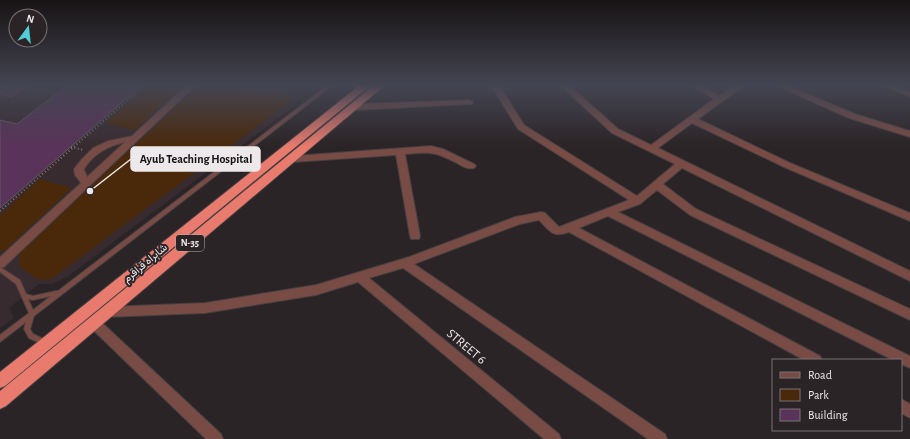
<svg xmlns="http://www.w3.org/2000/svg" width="910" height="439" font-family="'Alegreya Sans',Vazirmatn,sans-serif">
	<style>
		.built { fill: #382b2f }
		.green { fill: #4a290a }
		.building { fill: #593359; stroke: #605b60 }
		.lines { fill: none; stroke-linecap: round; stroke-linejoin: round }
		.lane-casing { stroke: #463f41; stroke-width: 2 }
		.street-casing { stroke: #463f41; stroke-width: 2 }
		.highway-casing { stroke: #463f41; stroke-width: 2 }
		.path { stroke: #7a7476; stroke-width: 2; stroke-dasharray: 1 2.5; stroke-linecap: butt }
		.lane { fill: #784b45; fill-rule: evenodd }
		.street { fill: #784b45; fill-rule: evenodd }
		.highway { fill: #e97b6e; fill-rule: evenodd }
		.labels { text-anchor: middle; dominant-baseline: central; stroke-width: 4; stroke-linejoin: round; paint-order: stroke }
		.shield { fill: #2b2426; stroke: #b3adaf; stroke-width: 1 }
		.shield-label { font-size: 10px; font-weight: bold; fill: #ede8ea }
		.street-label { font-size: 11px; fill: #ede8ea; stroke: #2b2426 }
		.near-street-label { font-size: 13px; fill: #ede8ea; stroke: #2b2426 }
		.leader { fill: none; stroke: #ede8ea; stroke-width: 1.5 }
		.callout-dot { fill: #ede8ea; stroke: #2b2426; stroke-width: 1.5 }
		.callout { fill: #ede8ea; stroke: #ede8ea; stroke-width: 1.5 }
		.callout-label { font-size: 12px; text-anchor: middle; font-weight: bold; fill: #111 }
	</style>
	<rect width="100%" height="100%" fill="#2b2426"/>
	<polygon class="built" points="0,85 286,85 281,92 291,95 297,99 294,106 67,277 52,284 39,284 9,308 14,318 0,328"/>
	<g class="green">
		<polygon points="149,85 185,85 135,130 106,123"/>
		<polygon points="199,85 226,85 289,97 291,101 50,280 37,279 20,267 19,254"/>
		<polygon points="40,179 72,188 3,252 0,251 0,215"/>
	</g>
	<g class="building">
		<polygon points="0,85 30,85 12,97 0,94"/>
		<polygon points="68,85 142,85 0,208 0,120 17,124"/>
	</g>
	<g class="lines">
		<defs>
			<path id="lane" d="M 328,85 L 333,85 L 34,316 L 30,329 L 33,334 L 48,341 L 49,343 L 48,345 L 46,346 L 29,338 L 24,329 L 26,322 L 0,342 L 0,335 L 29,313 L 16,284 L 0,272 L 0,267 L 20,280 L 26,294 L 33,296 L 56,291 L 58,291 ZM 51,296 L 33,310 L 28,299 L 33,300 Z"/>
			<g id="street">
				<path d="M 187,85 L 196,85 L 4,267 L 0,268 L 0,257 L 81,183 L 75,175 L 74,169 L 81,160 L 93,148 L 108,141 L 132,136 ZM 125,142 L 87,177 L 84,169 C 93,154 108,146 125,142 Z"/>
				<path d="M 491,85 L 499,85 L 524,125 L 637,196 L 675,164 L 612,133 L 560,85 L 569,85 L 618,129 L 651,145 L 714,99 L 691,85 L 701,85 L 719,96 L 735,85 L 745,85 L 698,119 L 790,163 L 910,213 L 910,221 L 784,167 L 692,123 L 658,148 L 910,271 L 910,281 L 682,168 L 663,184 L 696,209 L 910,309 L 910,320 L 690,215 L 657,190 L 640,204 L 618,212 L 910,356 L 910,368 L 901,364 L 901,360 L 893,360 L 608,216 L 579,228 L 820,356 L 822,360 L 804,360 L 569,232 C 552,238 550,231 539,220 L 520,224 L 414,264 L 665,434 L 667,439 L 648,439 L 403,268 L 369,278 L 559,434 L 561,439 L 544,439 L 358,282 L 316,295 L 205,313 L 106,317 L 102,316 L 100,312 L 102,308 L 106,307 L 205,303 L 316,285 L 409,257 L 515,217 L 541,212 L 545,213 L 559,227 L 629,200 L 518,129 Z"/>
				<polygon points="775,85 786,85 855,114 910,131 910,137 849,118"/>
				<polygon points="881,85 892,85 910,92 910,97"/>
				<polygon points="469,100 473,102 472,104 355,110 351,107 355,104"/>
				<path d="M 431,146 L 443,149 L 474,164 L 476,166 L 474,168 C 468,170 462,166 457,163 C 433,151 431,152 405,154 L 420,236 L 419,239 L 411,239 L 410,236 L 396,155 L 293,162 L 288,159 L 293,156 Z"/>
				<polygon points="94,318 98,319 221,434 223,439 206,439 90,327 88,323 90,319"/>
				<polygon points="901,399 910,404 910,418 901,413"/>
			</g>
			<g id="highway">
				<polygon points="360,85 371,85 5,386 0,388 0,372"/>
				<polygon points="374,85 385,85 6,406 0,409 0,391"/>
			</g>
		</defs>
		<use href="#lane" class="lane-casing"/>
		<use href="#street" class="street-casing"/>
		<use href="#highway" class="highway-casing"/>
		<g class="path">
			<polyline points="71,147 83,150"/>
			<polyline points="0,211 145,85"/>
		</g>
		<use href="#lane" class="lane"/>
		<use href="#street" class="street"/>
		<use href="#highway" class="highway"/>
	</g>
	<linearGradient id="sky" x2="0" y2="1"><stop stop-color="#181415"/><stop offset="0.58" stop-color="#444552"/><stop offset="1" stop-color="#444552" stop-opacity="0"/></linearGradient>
	<rect width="910" height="147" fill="url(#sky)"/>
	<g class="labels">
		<rect class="shield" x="176" y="235" width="28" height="16" rx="3"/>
		<g class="shield-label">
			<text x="190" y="243">N-35</text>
		</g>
		<g class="street-label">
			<text transform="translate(145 263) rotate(-40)">شاہراہ قراقرم</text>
		</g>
		<g class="near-street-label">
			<text transform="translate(466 347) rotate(40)">STREET 6</text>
		</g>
	</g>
	<path class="leader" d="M90 191L131 159"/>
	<circle class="callout-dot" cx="90" cy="191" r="4"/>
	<rect class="callout" x="131" y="147" width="129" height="24" rx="4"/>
	<g class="callout-label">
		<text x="196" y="163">Ayub Teaching Hospital</text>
	</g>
	<rect x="772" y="359" width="130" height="72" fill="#2b2426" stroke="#797274"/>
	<rect x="780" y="372" width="20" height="6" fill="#784b45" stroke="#797274"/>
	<text x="808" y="379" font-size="12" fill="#ede8ea">Road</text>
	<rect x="780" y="389" width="20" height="12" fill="#4a290a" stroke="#797274"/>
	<text x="808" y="399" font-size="12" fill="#ede8ea">Park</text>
	<rect x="780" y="409" width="20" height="12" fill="#593359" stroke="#797274"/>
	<text x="808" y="419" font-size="12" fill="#ede8ea">Building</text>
	<g transform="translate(28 28) rotate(15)"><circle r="19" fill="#2b2426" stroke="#797274"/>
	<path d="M0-3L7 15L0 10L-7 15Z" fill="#52ccd5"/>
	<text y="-6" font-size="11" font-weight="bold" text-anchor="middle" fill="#ede8ea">N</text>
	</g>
</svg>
